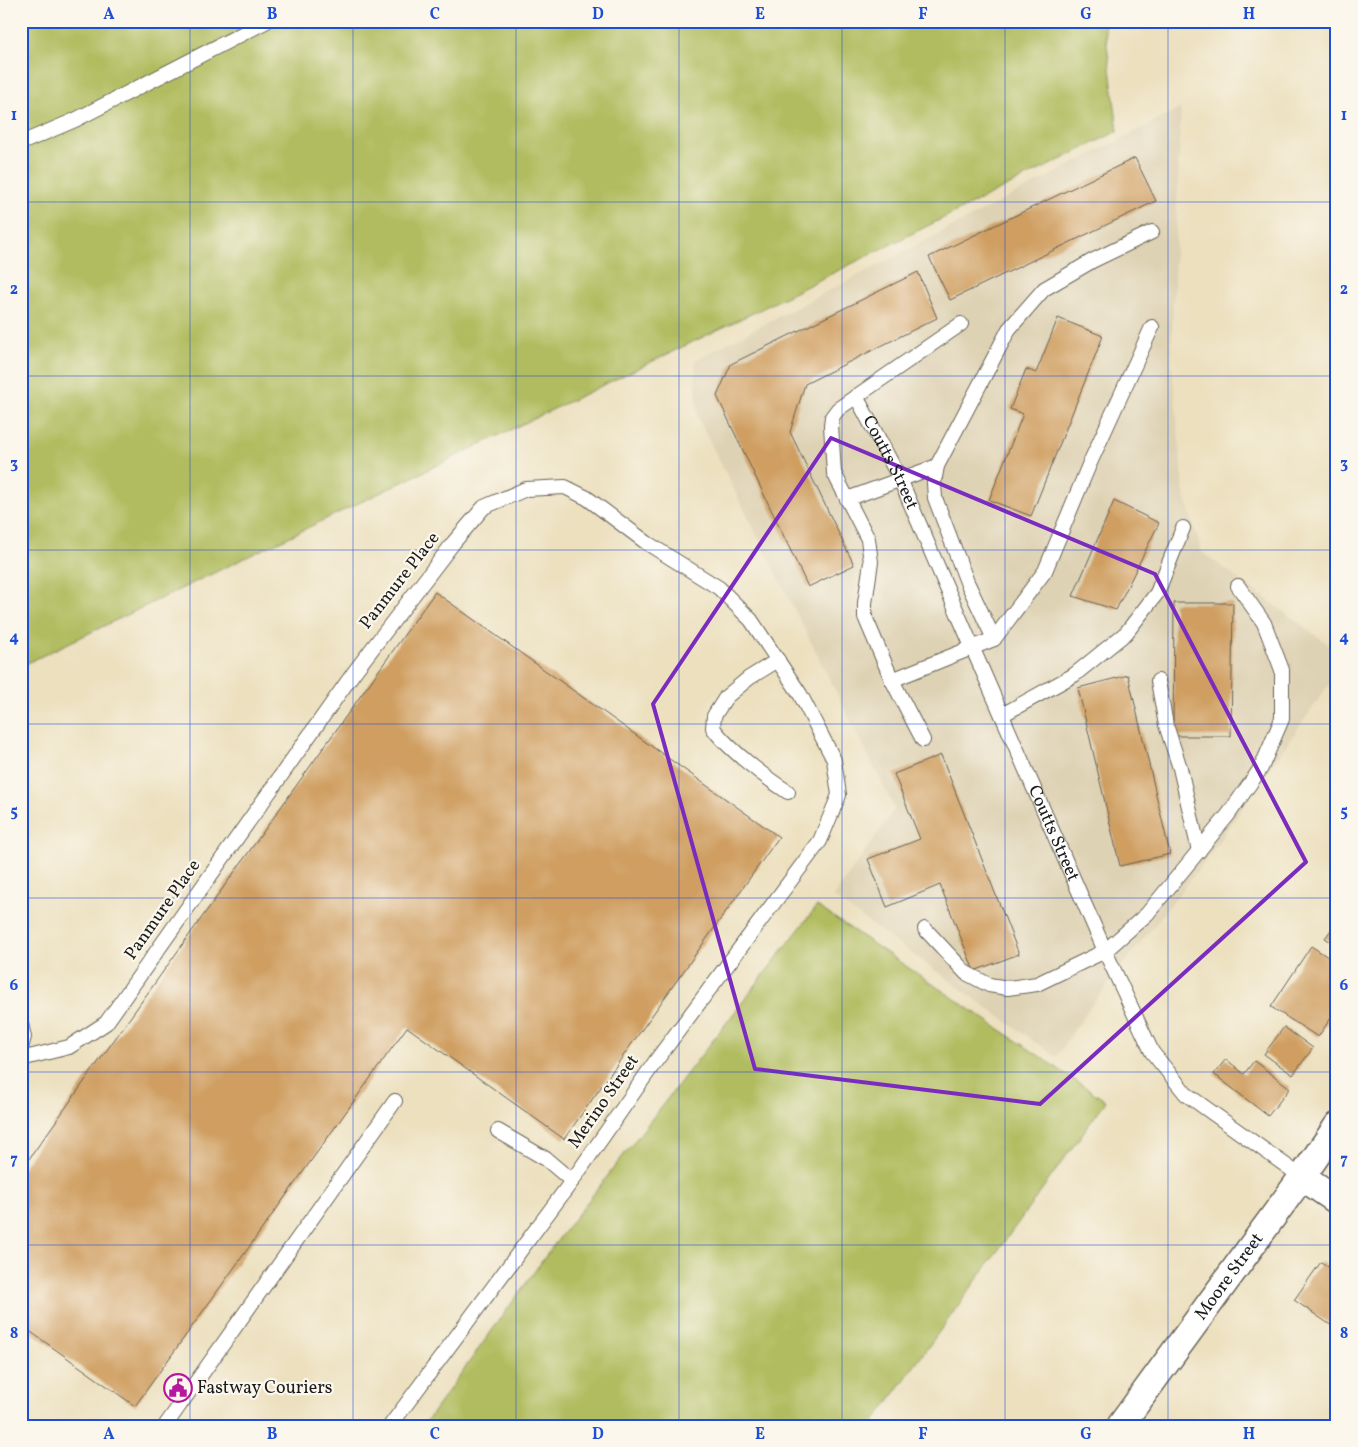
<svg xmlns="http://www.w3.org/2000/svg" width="1358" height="1447" font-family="Vollkorn,serif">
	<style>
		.built { fill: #ded2b4 }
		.green { fill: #b0bc5e; stroke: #666c3d }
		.building { fill: #cf9e60 }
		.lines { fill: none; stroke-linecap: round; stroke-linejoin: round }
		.service-casing { stroke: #656155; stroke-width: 16 }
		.minor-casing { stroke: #656155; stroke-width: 29 }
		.service { stroke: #fff; stroke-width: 14 }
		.minor { stroke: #fff; stroke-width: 26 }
		.marked { fill: none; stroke: #7b2cbf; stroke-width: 4; stroke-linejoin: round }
		.grid { fill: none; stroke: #1d4ed8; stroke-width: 1; stroke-opacity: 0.55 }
		.labels { text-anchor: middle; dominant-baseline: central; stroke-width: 4.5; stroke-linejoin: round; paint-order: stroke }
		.street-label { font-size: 18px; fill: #1c1c1c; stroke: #fbf7ec }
		.poi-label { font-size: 18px; fill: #1c1c1c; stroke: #fbf7ec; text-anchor: start }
		.neatline { fill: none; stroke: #1d4ed8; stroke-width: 2 }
		.grid-label { font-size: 16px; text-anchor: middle; font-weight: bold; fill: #1d4ed8 }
	</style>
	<rect width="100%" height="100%" fill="#fbf7ec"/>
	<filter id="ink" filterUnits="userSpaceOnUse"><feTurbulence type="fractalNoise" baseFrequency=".02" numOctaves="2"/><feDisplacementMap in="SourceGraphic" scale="10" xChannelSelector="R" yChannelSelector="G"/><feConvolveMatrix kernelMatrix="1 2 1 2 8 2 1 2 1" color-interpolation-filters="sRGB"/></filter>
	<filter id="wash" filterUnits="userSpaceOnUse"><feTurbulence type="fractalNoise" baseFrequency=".0096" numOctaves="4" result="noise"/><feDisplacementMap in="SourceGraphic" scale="20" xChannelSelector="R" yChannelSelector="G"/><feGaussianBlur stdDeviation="1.12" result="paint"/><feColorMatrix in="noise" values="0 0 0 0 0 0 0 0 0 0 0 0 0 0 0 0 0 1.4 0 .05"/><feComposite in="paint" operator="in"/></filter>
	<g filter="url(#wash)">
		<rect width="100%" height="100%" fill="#ece0bf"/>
		<polygon class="built" points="1181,108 1171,355 1184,494 1202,552 1337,651 1337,673 1210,854 1091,1006 1056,1057 833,897 895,809 697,416 695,360"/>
		<g class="green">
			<polygon points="21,21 1104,21 1118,131 759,310 21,666"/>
			<polygon points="817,906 1106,1101 871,1426 423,1426 550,1250"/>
		</g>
		<g id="blocks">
			<g class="building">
				<polygon points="1135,158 1156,201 950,300 929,257"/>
				<polygon points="918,272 937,318 805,384 790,432 854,565 808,587 717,396 731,364"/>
				<polygon points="1058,318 1103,336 1031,516 989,500 1023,414 1010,409 1026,369 1036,373"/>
				<polygon points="1114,501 1159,523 1116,610 1073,596"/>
				<polygon points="435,592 779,837 564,1139 407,1027 135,1406 21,1325 21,1170"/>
				<polygon points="1174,603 1233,603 1231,736 1173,736"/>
				<polygon points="1128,675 1170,854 1120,866 1078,688"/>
				<polygon points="941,755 1019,954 974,971 940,885 887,907 868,859 920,839 894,774"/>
				<polygon points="1337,922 1337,946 1325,938"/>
				<polygon points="1311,946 1337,963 1337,1009 1318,1037 1271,1007"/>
				<polygon points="1284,1027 1313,1048 1293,1075 1264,1054"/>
				<polygon points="1226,1059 1244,1074 1254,1061 1290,1088 1268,1116 1214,1074"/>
				<polygon points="1321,1262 1337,1273 1337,1320 1332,1326 1294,1300"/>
			</g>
		</g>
	</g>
	<g filter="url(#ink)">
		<use href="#blocks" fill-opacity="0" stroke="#656155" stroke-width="1"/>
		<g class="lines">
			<defs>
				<g id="service">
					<polyline points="21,143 75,120 267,21"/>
					<path id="s1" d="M 856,396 L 900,479 L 973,649 L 1105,951 L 1152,1052 L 1186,1094 L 1302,1177"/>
					<polyline points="847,499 937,466"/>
					<polyline points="994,639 967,582 935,498 934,483 937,466 1009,329 1044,289 1092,261 1152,232"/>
					<path d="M 778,660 L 749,678 L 726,697 L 714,716 L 713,728 C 728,749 766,778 788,792"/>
					<polyline points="892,680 865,617 865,603 871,562 868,539 834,473 831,425 832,417 838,409 961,324"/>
					<polyline points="1158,681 1166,725 1180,768 1199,851"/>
					<polyline points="1002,715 1074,675 1126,633 1157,593 1183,528"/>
					<polyline points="923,740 892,680 994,639 1045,571 1089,465 1152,327"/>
					<polyline points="925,929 966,973 989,985 1008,988 1037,984 1105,951 1147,914 1228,815 1261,768 1282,719 1282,670 1264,623 1238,586"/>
					<polyline points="21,1024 24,1037 21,1048"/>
					<polyline points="21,1059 69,1047 106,1023 355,671 454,542 484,507 526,489 565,487 587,498 647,543 719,588 751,620 800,694 834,760 839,795 820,841 655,1062 572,1181 390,1426"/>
					<polyline points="498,1131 546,1159 572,1181"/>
					<polyline points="21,1423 24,1426"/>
					<polyline points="165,1426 395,1101"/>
				</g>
				<g id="minor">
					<polyline points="1302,1177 1337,1201"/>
					<path id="s2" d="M 1120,1426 L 1302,1177 L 1337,1126"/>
				</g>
			</defs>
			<use href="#service" class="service-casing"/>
			<use href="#minor" class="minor-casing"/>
			<use href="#service" class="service"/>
			<use href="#minor" class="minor"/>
		</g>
	</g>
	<path class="marked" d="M 831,438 L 1155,574 L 1306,862 L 1040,1104 L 755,1069 L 653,704 Z"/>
	<path class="grid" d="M 190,21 L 190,1426M 353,21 L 353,1426M 516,21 L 516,1426M 679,21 L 679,1426M 842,21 L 842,1426M 1005,21 L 1005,1426M 1168,21 L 1168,1426M 21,202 L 1337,202M 21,376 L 1337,376M 21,550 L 1337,550M 21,724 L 1337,724M 21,898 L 1337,898M 21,1072 L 1337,1072M 21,1245 L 1337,1245"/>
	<defs>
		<symbol id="civic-ring" viewBox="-11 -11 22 22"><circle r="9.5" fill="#fbf7ec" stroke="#b5179e" stroke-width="1.5"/><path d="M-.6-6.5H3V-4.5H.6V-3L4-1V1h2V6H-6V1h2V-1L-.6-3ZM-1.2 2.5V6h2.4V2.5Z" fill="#b5179e"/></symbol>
	</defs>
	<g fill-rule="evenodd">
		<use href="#civic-ring" x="162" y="1372" width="32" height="32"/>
	</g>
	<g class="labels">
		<g class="street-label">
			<text stroke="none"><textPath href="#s1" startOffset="75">Coutts Street</textPath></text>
			<text transform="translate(400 581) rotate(-52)">Panmure Place</text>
			<text stroke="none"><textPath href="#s1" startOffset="480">Coutts Street</textPath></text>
			<text transform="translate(163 910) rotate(-55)">Panmure Place</text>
			<text transform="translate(604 1102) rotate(-55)">Merino Street</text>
			<text stroke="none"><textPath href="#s2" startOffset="185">Moore Street</textPath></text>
		</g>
		<g class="poi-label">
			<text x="197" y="1388">Fastway Couriers</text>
		</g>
	</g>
	<rect width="1358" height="1447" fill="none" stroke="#fbf7ec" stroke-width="55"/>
	<rect x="28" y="28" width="1302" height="1392" class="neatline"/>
	<g class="grid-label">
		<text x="109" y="19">A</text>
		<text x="272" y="19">B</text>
		<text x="435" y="19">C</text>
		<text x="598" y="19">D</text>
		<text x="760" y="19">E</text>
		<text x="923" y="19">F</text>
		<text x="1086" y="19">G</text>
		<text x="1249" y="19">H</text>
		<text x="14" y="120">1</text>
		<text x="1344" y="120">1</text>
		<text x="14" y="294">2</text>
		<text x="1344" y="294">2</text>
		<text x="14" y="468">3</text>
		<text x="1344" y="468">3</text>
		<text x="14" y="642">4</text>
		<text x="1344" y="642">4</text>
		<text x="14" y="816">5</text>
		<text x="1344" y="816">5</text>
		<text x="14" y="990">6</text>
		<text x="1344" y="990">6</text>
		<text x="14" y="1164">7</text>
		<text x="1344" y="1164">7</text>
		<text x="14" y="1338">8</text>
		<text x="1344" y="1338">8</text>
		<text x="109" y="1439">A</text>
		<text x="272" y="1439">B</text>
		<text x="435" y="1439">C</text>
		<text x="598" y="1439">D</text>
		<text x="760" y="1439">E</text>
		<text x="923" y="1439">F</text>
		<text x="1086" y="1439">G</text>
		<text x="1249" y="1439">H</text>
	</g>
</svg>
